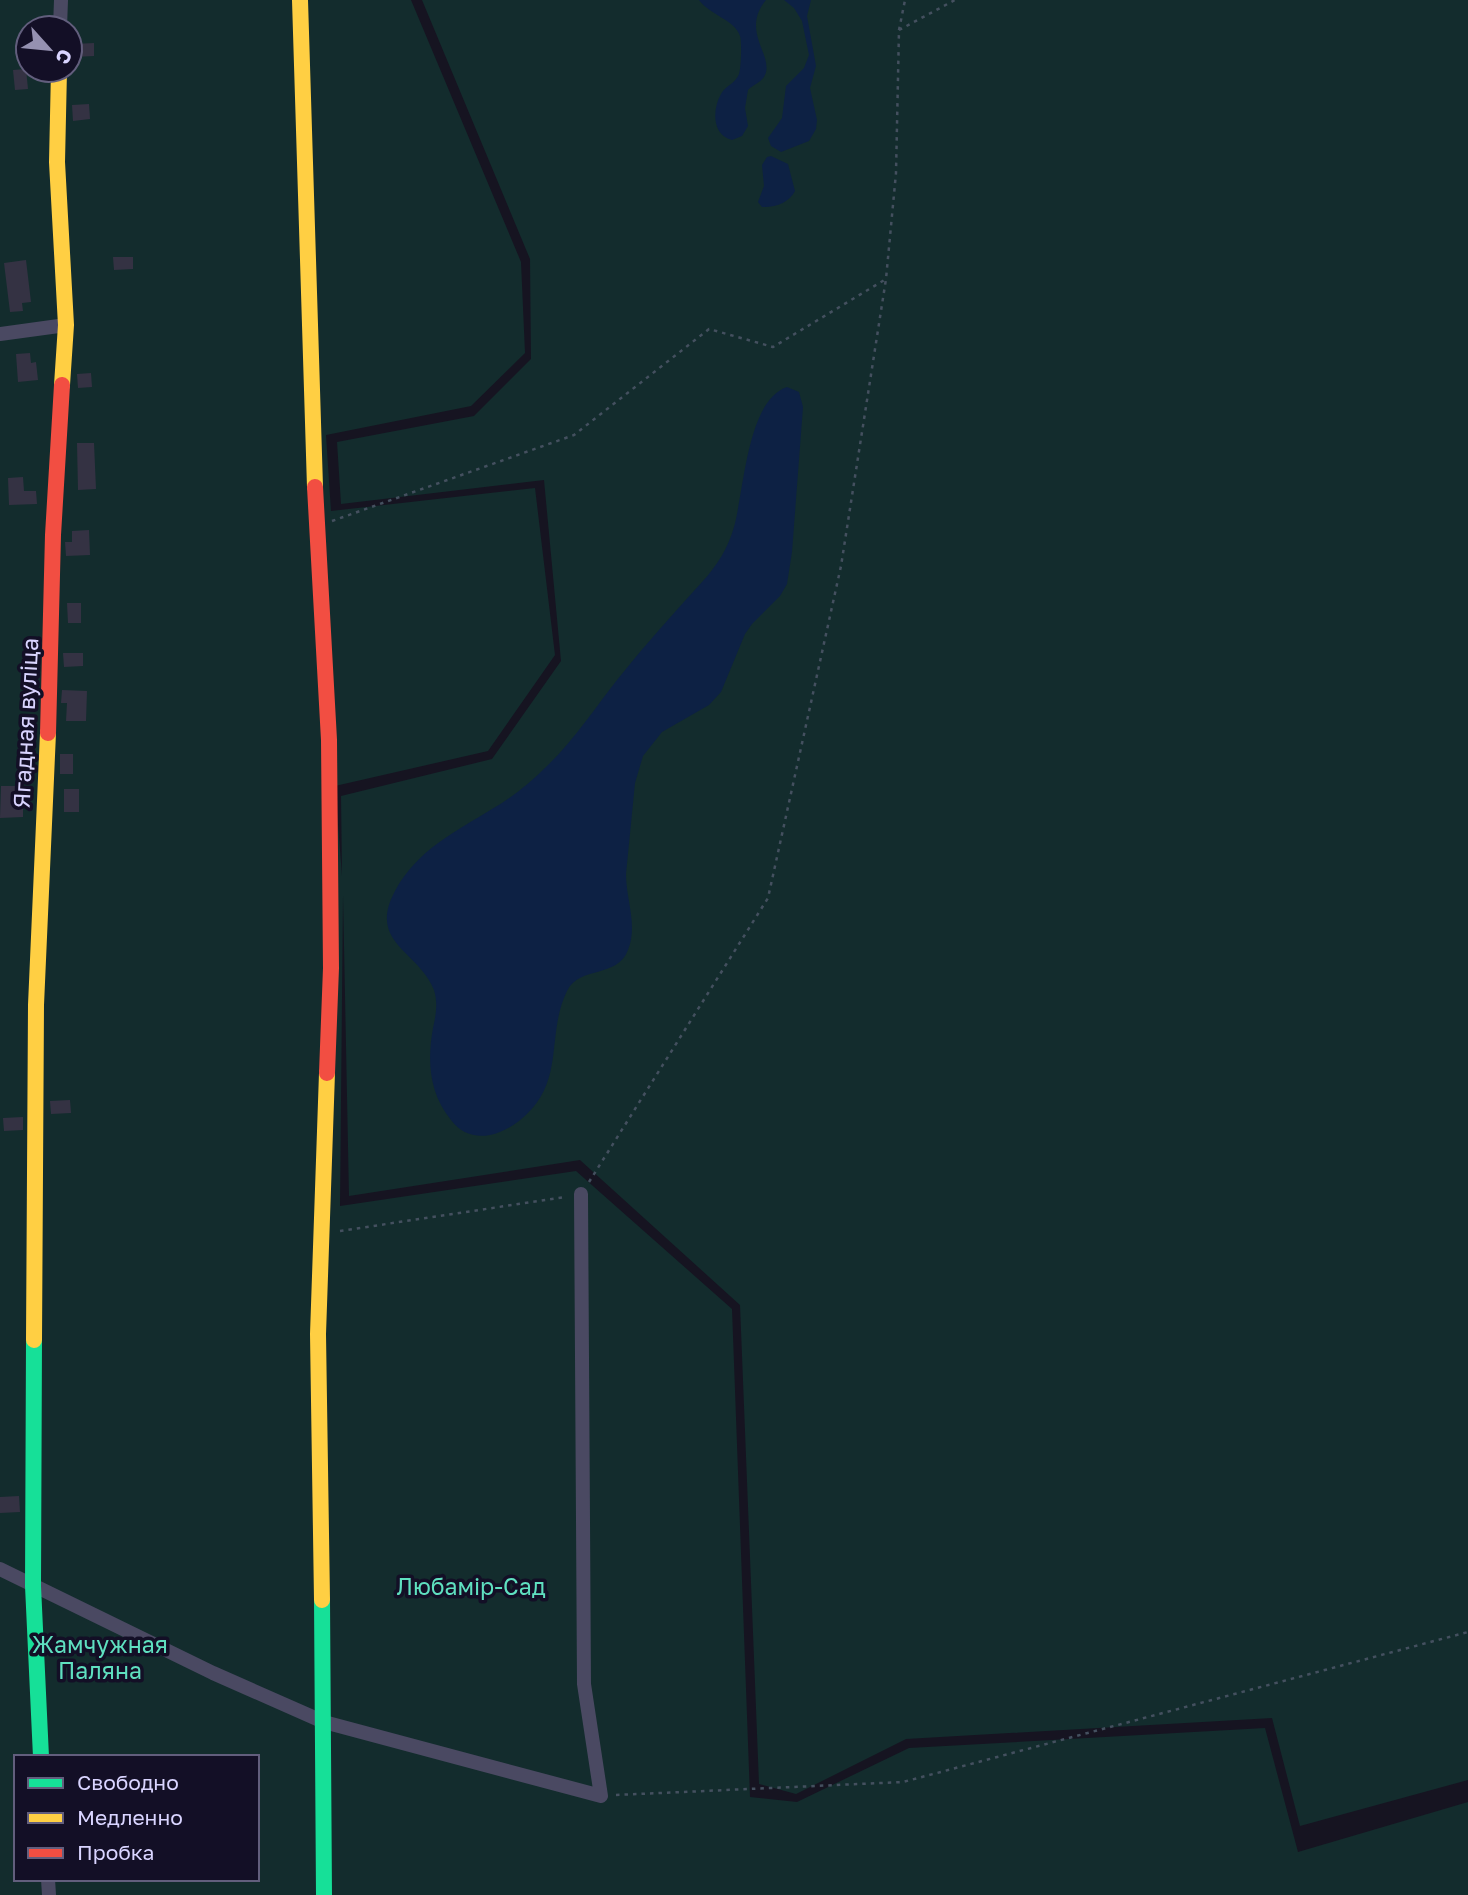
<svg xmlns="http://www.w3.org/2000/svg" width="1468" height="1895" font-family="'Golos Text',sans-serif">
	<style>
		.green { fill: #132c2d; fill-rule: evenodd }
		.water { fill: #0d2144 }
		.building { fill: #343243 }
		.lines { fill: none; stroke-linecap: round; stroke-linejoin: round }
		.path { stroke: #44505f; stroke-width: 2.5; stroke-dasharray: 3.5 5; stroke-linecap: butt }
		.street { stroke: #4a4962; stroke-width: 14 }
		.fast { stroke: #16e098; stroke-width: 16 }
		.slow { stroke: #ffcf43; stroke-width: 16 }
		.jam { stroke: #f24e42; stroke-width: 16 }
		.labels { text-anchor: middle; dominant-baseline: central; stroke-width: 7; stroke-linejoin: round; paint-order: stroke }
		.street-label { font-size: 23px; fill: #d9d4ff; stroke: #130f26 }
		.park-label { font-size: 23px; fill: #5fe0c0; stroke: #130f26 }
	</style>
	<rect width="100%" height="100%" fill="#161421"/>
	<path class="green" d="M 0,0 L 411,0 L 521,262 L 525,353 L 471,406 L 326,435 L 331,511 L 535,488 L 555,655 L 488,751 L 335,786 L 342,876 L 341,796 L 492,759 L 561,661 L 544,480 L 341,504 L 337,442 L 474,416 L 531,359 L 530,259 L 422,0 L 1468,0 L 1468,1780 L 1300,1826 L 1272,1718 L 906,1739 L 796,1794 L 759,1784 L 740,1305 L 580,1160 L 349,1196 L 343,895 L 340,1206 L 576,1171 L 732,1309 L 750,1797 L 797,1802 L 909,1748 L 1265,1728 L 1298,1852 L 1468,1802 L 1468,1895 L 0,1895 ZM 28,28 L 70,28 L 70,70 L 28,70 ZM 16,1757 L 257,1757 L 257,1879 L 16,1879 Z"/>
	<g class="water">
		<path d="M 699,0 L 766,0 C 740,32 774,55 765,75 C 761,83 754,84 748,90 L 745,108 L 748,126 L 742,136 L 732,140 C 712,135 712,110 721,94 C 725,86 736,83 739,74 C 741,68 742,42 740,36 C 735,20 710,15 699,0 Z"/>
		<polygon points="784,0 811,0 807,16 816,66 810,88 817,120 816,129 809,141 781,152 771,146 768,138 782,118 786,86 804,68 809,55 802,21 794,8"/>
		<path d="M 771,156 L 788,164 L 795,191 C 790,202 775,208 762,207 L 758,202 L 764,186 L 762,165 L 767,157 Z"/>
		<path d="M 787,387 L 799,392 L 803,407 L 792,552 L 787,584 L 780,596 L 752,624 L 745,634 L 721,692 L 709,705 L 662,732 L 643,756 L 635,783 L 626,874 C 626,900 638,925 628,950 C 617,979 580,965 567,991 C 545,1036 567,1084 519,1121 C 511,1127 501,1133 490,1135 C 474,1138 461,1133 451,1120 C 429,1093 427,1061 433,1028 C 436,1015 438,1003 434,990 C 419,951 367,943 395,891 C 417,850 455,832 492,809 C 513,797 531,782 548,765 C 574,740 595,708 617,680 C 644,646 673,614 702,582 C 717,566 728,548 734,527 C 744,492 747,400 787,387 Z"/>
	</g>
	<g class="building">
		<polygon points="94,43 94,56 74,57 74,44"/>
		<polygon points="26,69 28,89 15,90 13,70"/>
		<polygon points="89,104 90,119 73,121 72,105"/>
		<polygon points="113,257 133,257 133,269 114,270"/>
		<polygon points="26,260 31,302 22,303 23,311 10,312 4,263"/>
		<polygon points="30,353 31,363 36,362 38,380 18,382 16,354"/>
		<polygon points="91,373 92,387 78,388 77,374"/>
		<polygon points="77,443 94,443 96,489 78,490"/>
		<polygon points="23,477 24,491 36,491 37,504 9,505 8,478"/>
		<polygon points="89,530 90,555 66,556 65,542 72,542 72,531"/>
		<polygon points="67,603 81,603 81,623 68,623"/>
		<polygon points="63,653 83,653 83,666 64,667"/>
		<polygon points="62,690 87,691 86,721 66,721 67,703 61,703"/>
		<rect x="60" y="754" width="13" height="20"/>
		<polygon points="1,786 16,786 16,796 23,796 23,817 0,818"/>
		<rect x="64" y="789" width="15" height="23"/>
		<polygon points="70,1100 71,1113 51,1114 50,1101"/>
		<polygon points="23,1117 23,1130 4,1131 3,1118"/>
		<polygon points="19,1496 20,1512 0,1513 0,1497"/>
	</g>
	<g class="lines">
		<g class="path">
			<polyline points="899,30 955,0"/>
			<polyline points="332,521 574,435 709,329 773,347 886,279"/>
			<polyline points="589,1182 768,898 841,566 886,279 896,173 899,30 905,0"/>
			<polyline points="340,1231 565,1197"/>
			<polyline points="616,1795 903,1782 1468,1632"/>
		</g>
		<g class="street">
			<polyline points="60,28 61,0"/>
			<polyline points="0,334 66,325"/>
			<polyline points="0,1569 213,1673 324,1722 601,1796 584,1684 581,1194"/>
			<polyline points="48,1879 49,1895"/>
		</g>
		<g class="fast">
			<polyline points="34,1340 33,1586 41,1757"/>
			<polyline points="322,1600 324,1895"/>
		</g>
		<g class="slow">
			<polyline points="300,0 315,487"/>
			<polyline points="59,70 57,162 66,325 62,385"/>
			<polyline points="34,1340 36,1005 48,733"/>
			<polyline points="322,1600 318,1334 327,1073"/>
		</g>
		<g class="jam">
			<polyline points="315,487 329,740 331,968 327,1073"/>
			<polyline points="48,733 53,535 62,385"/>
		</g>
	</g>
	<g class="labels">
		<g class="street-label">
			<text transform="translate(25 723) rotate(-87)">Ягадная вуліца</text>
		</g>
		<g class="park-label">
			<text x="471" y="1586">Любамір-Сад</text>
			<text x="100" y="1644">Жамчужная<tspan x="100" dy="26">Паляна</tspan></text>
		</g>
	</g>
	<rect x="14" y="1755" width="245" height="126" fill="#130f26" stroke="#625e7d" stroke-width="2"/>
	<rect x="28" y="1778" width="35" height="10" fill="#16e098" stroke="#625e7d" stroke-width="2"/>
	<text x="77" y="1790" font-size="21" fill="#d9d4ff">Свободно</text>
	<rect x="28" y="1813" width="35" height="10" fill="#ffcf43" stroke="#625e7d" stroke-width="2"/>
	<text x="77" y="1825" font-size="21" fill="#d9d4ff">Медленно</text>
	<rect x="28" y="1848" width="35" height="10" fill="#f24e42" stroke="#625e7d" stroke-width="2"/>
	<text x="77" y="1860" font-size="21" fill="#d9d4ff">Пробка</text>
	<g transform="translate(49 49) rotate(117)"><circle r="33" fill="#130f26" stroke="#625e7d" stroke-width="2"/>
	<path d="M0-5L12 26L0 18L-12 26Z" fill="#9591b1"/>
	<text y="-10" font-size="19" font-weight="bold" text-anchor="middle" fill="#d9d4ff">С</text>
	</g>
</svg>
